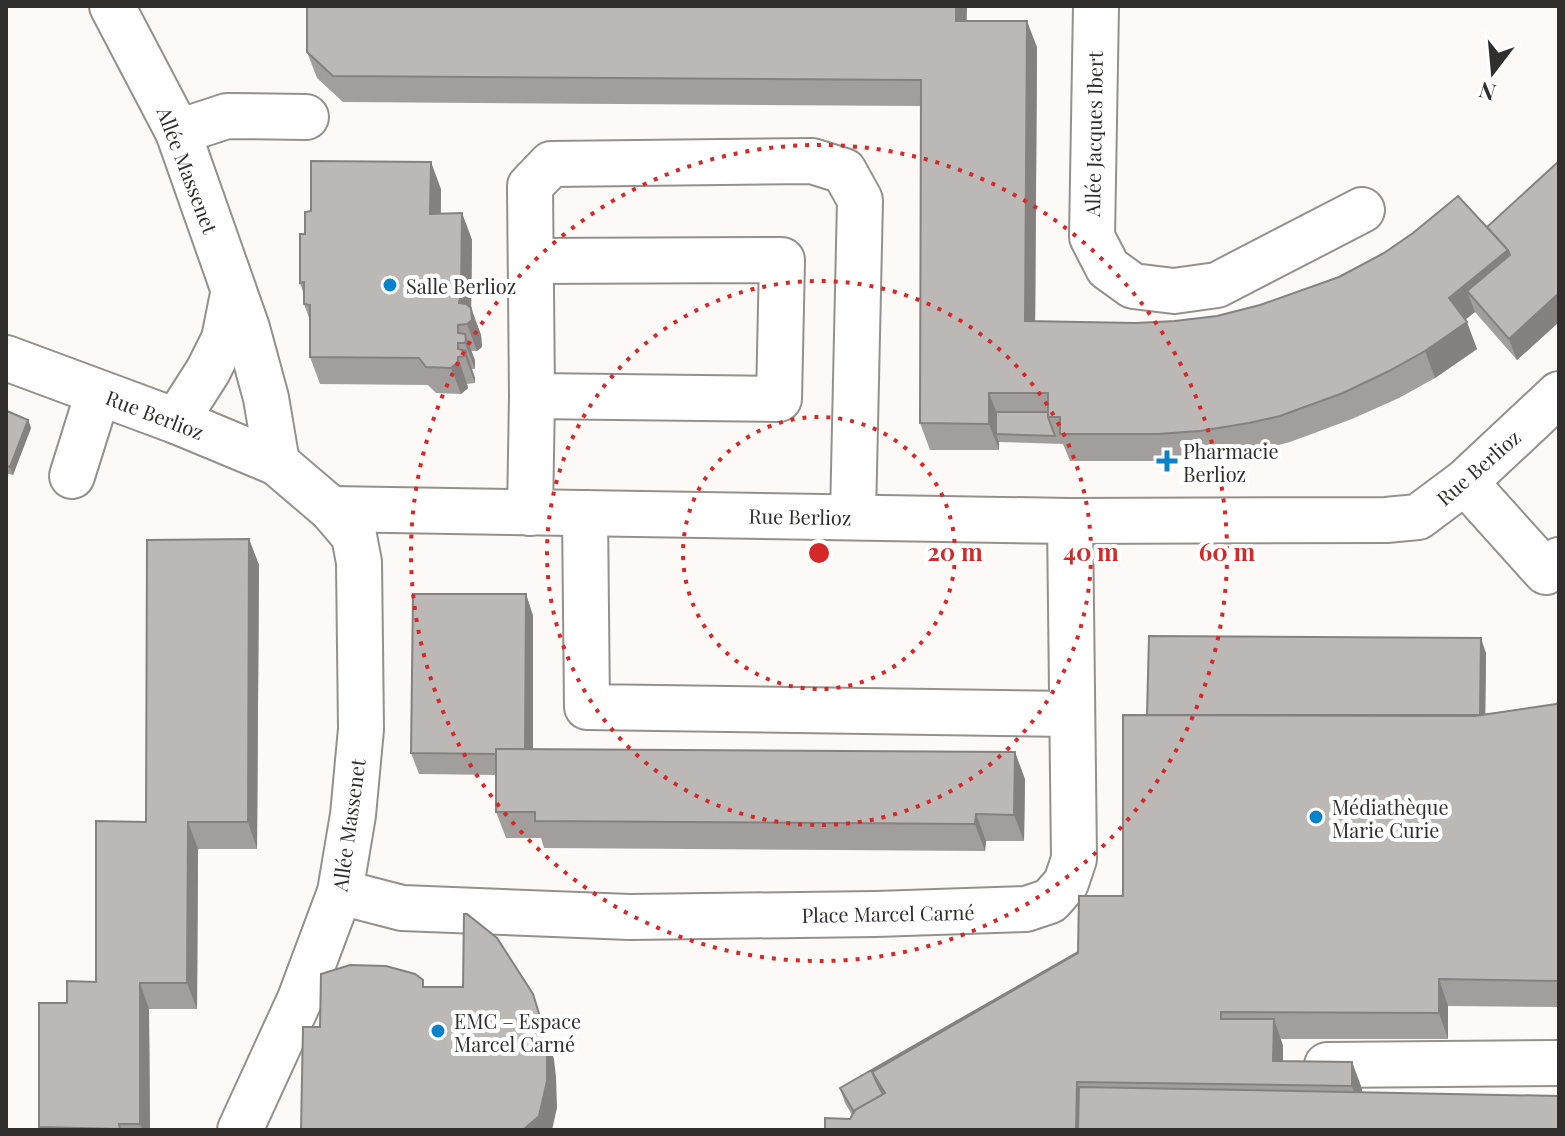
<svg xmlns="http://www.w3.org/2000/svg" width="1565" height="1136" font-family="'Playfair Display',serif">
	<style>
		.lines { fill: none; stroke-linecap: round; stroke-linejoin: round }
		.minor-casing { stroke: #94908d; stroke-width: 48 }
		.minor { stroke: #fff; stroke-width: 44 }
		.wall { fill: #a29e9c }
		.shaded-wall { fill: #84817f }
		.building { fill: #bcb8b5; stroke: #84817f; stroke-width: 2 }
		.ring { fill: none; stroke: #d62828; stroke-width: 4; stroke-dasharray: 4 8 }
		.poi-dot { fill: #0882cb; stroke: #fff; stroke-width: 3 }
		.labels { text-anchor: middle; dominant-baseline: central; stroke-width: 8; stroke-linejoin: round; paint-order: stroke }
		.street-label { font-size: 20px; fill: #312f2e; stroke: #fff }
		.poi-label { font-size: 20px; fill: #312f2e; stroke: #fff; text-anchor: start }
		.centre { fill: #d62828; stroke: #fff; stroke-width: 4 }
		.ring-label { font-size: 24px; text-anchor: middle; font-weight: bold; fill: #d62828; stroke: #fff; stroke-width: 8; stroke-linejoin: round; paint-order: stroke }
	</style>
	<rect width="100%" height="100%" fill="#fdf9f6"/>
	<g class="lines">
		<defs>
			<g id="minor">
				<polyline points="112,6 178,132 247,328 266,398 277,463"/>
				<polyline points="1096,6 1092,237 1108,268 1133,286 1174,291 1217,285 1362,210"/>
				<polyline points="178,132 227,116 306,117"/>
				<polyline points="531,261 782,260 779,399 532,396"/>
				<polyline points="6,358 176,421 277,463 331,509 354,536 359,562 361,729 353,815 340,892 300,999 240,1130"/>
				<polyline points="176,421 208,371 224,339 233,294"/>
				<polyline points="72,476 98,393"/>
				<polyline points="1465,482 1546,572 1559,560"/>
				<polyline points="331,509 1070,521 1386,520 1418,517 1465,482 1559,394"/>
				<polyline points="530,513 532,396 530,186 551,164 812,161 844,171 860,200 853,516"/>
				<polyline points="585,513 587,707 1072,714"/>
				<polyline points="340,892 402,908 630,917 876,914 1026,909 1050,901 1066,883 1074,859 1070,521"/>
				<polyline points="1327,1065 1559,1063"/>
			</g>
		</defs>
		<use href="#minor" class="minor-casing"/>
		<use href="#minor" class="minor"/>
	</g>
	<g class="wall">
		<polygon points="307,6 967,6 966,21 1037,47 1035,321 1136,323 1175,321 1217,316 1260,305 1487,227 1559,161 1559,322 1517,360 1475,312 1465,319 1477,349 1435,378 1399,398 1352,419 1290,442 1259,450 1210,458 1167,461 1070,461 1063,444 999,442 999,450 930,450 920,423 921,106 343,102 317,78 307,52"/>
		<polygon points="441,189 441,214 462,213 472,240 471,308 481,335 482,347 477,351 471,351 475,365 475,369 472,369 475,378 475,383 467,384 468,388 461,394 436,393 428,385 320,384 310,357 310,321 304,304 304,295 300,283 305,234"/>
		<polygon points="6,415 28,420 31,428 13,475 6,473"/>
		<polygon points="249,539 259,565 257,849 198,849 197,1009 149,1009 150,1130 40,1130 39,1127 67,1003 96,982 146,822"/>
		<polygon points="526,594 533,616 533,749 1025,779 1024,841 986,841 985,851 544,848 541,838 506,838 496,812 496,775 419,774 411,753"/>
		<polygon points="1486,653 1485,714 1556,704 1559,702 1559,1007 1448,1006 1448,1039 1281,1039 1283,1046 1283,1061 1352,1062 1362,1089 1362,1092 850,1119 852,1115 845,1103 840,1088 1078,952 1123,896 1147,715"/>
	</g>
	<g class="shaded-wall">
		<polygon points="956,6 967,6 966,47 956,21"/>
		<polygon points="1027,21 1037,47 1035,348 1025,321"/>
		<polygon points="431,162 441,189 440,240 430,214"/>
		<polygon points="462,213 472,240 471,321 471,308 481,335 482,347 477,351 459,303"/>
		<polygon points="1508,250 1518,276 1467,291 1475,312 1459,325 1449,298"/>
		<polygon points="1559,293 1559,322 1517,360 1509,339"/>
		<polygon points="1467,322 1477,349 1435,378 1425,351"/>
		<polygon points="465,334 475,360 475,369 465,343"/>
		<polygon points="466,351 475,378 475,383 465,356"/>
		<polygon points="458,357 467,384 468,388 461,394 451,368"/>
		<polygon points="989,393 999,419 996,434 999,442 999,450 989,424"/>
		<polygon points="28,420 31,428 13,475 10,467"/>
		<polygon points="249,539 259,565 257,849 248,822"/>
		<polygon points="526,594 533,616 533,775 525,754"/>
		<polygon points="1481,638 1486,653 1485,742 1479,727"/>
		<polygon points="1015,752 1025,779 1024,841 1014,815"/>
		<polygon points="976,814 986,841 985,851 975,824"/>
		<polygon points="188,822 198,849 197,1009 187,983"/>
		<polygon points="1439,979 1448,1006 1448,1039 1439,1013"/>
		<polygon points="140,983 149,1009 150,1130 143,1130 140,1124"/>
		<polygon points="533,994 554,1059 556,1077 557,1108 552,1130 523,1130"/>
		<polygon points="1274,1019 1283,1046 1283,1085 1273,1061"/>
		<polygon points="1352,1062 1362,1089 1362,1112 1352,1086"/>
		<polygon points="1077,1082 1087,1109 1086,1130 1076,1130"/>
	</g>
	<g class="building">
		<polygon points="307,6 956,6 956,21 1027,21 1025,321 1136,323 1175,321 1217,316 1260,305 1339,277 1384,253 1413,233 1458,196 1508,250 1449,298 1467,322 1425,351 1389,371 1343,393 1280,416 1249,423 1200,431 1158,434 1060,434 1060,417 1048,417 1048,393 989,393 989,424 920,423 921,80 333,76 307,52"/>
		<polygon points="311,161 431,162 430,214 462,213 461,294 459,303 466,304 471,308 472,320 467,324 458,325 458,333 465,334 466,339 465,343 458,343 458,349 466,351 465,356 458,357 458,362 451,368 426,367 419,358 310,357 310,305 304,304 304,282 300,283 300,234 305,234 305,212 311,211"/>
		<polygon points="1559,161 1559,293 1509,339 1467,291 1510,255 1508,250 1487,227"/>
		<polygon points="7,411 28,420 10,467 6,466 6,415"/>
		<polygon points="996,412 1048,412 1048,417 1055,436 996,434"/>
		<polygon points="249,539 248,822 188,822 187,983 140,983 140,1124 119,1124 120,1129 39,1127 39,1003 67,1003 67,981 96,982 96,821 146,822 147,540"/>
		<polygon points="413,594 526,594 525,749 496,749 496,754 411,753"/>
		<polygon points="1149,636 1481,638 1480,715 1147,715"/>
		<polygon points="1559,702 1559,981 1439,979 1439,1013 1221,1012 1221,1019 1274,1019 1273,1061 1352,1062 1352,1086 1077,1082 1076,1130 825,1130 825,1118 850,1119 855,1110 885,1093 872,1072 1078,953 1079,896 1123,896 1123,715 1475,716 1556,704"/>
		<polygon points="496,749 1015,752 1014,815 976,814 975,824 535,821 535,812 496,812"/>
		<polygon points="464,914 467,914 497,938 533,994 545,1033 547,1051 547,1081 539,1116 523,1130 301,1130 303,1027 320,1027 321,974 350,965 386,966 415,974 423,980 423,987 463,987"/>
		<polygon points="1078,952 872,1072 877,1083 883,1094 855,1110 854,1112 840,1088"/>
		<polygon points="1079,1087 1559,1096 1559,1130 1078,1130"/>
	</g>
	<g class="ring">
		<circle cx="819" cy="553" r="136"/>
		<circle cx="819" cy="553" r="272"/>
		<circle cx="819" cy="553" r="408"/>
	</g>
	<g class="poi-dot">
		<circle cx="390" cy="285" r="8"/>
		<path d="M1163 449h8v8h8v8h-8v8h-8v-8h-8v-8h8z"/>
		<circle cx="1316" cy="817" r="8"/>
		<circle cx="438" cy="1031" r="8"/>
	</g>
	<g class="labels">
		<g class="street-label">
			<text transform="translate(1093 134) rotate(-89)">Allée Jacques Ibert</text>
			<text transform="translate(188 170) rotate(69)">Allée Massenet</text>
			<text transform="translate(155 414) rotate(21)">Rue Berlioz</text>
			<text transform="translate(1478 467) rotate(-41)">Rue Berlioz</text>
			<text transform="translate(800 516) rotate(1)">Rue Berlioz</text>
			<text transform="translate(348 825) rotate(-82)">Allée Massenet</text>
			<text transform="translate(888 913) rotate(-1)">Place Marcel Carné</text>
		</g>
		<g class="poi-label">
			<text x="406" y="285">Salle Berlioz</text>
			<text x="1183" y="450">Pharmacie<tspan x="1183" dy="23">Berlioz</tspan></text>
			<text x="1332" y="806">Médiathèque<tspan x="1332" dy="23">Marie Curie</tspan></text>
			<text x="454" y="1020">EMC – Espace<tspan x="454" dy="23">Marcel Carné</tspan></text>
		</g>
	</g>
	<circle cx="819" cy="553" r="12" class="centre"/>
	<g class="ring-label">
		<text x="955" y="561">20 m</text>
		<text x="1091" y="561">40 m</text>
		<text x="1227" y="561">60 m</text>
	</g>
	<rect width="1565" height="1136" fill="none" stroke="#312f2e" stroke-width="16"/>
	<g transform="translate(1493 72) rotate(196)" stroke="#ffffff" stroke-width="6" paint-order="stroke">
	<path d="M0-6L14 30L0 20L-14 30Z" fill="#312f2e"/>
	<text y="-12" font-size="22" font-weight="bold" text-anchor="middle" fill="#312f2e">N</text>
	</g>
</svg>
